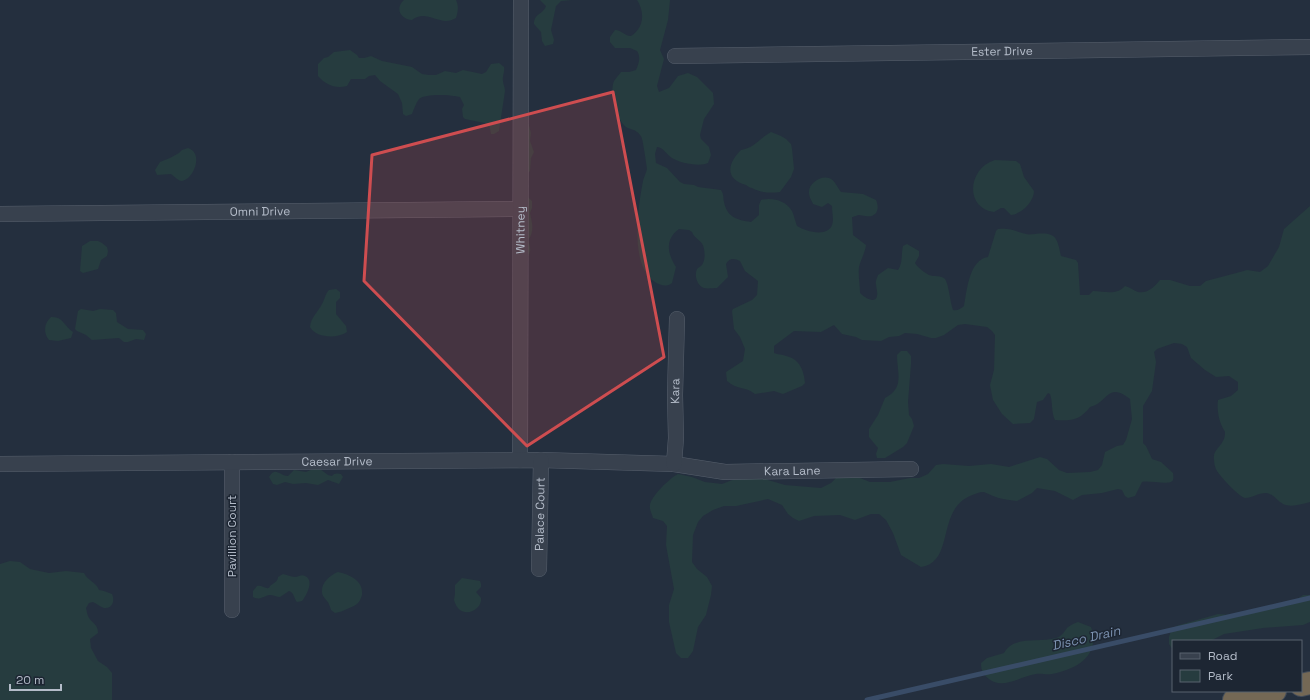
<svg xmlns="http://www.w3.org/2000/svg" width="1310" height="700" font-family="'Space Grotesk',sans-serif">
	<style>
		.green { fill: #263c3f }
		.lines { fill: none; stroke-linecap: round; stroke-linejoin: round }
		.stream { stroke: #394c67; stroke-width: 5 }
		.minor-casing { stroke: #565f6c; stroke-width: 16 }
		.motorway-casing { stroke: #434c59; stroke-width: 24 }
		.minor { stroke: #38414e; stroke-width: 15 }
		.motorway { stroke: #746855; stroke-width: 22 }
		.marked { fill: #ce4d50; fill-opacity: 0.2; stroke: #ce4d50; stroke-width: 3; stroke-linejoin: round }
		.labels { text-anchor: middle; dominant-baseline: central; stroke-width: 3; stroke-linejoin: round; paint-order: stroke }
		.street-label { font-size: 12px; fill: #b4bcc9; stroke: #1d2633 }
		.water-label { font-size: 13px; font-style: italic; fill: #7c92b1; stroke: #1d2633 }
	</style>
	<rect width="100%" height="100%" fill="#242f3e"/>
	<g class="green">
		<path d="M 404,0 L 456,0 C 459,6 458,12 456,18 C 440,28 427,8 412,20 C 400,19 395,8 404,0 Z"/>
		<path d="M 540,0 L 572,0 L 561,1 L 556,6 L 551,30 L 554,40 L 553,44 L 545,46 L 542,41 L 541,32 L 534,24 C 534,13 543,15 546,6 Z"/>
		<path d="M 637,0 L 670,0 L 668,20 L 660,50 L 664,59 L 657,86 L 659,92 L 669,88 L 678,76 L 688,73 L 697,77 L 713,93 L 714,104 L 704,119 L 700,135 L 701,139 L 709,147 L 711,155 L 708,163 C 699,167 680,163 672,158 C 666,154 664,148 657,147 L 655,154 L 656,163 L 667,168 L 680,182 L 684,184 L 694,185 L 698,187 L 721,190 C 724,195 723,197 724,202 C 727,217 737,220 751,222 L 759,215 L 759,205 L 761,200 C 771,197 786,200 792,211 C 794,215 795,221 797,226 C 805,231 827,238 832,225 C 834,220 832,212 832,206 L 828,203 L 822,207 L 813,204 C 812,201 809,197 809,193 C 808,184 820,175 829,178 C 835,180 837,187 841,192 L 863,194 L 876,200 C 880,209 877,218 865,216 C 863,216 861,215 859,215 C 858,215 853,217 852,217 L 853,235 L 866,245 C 865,253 861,259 859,267 C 858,275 860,285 860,293 C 866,299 879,306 877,291 C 877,289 876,287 876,284 C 875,282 877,278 878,275 L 888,268 L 898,270 C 903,263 901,254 903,246 L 907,244 L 919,251 L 919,256 L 915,263 C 917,267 925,273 929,275 C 934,277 941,275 945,279 C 949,285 950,302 953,310 C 958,311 960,309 964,306 C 967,290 969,260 988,257 L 996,231 L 998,229 C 1011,228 1014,231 1026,234 C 1029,235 1032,234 1035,234 C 1056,232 1057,237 1061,256 L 1076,260 L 1078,263 L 1080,295 L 1089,295 L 1093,291 C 1105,291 1116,296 1125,286 C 1130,287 1134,291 1138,292 C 1148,294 1155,286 1160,280 L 1170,280 L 1190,286 L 1200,286 L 1206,281 L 1240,272 L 1247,270 L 1260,272 L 1268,266 L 1279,247 L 1284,229 L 1310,206 L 1310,502 C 1302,504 1291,508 1283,504 C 1277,501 1274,494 1266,493 C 1258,493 1252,498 1245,498 C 1239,497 1220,476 1217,471 C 1215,468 1214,463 1214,459 C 1212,449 1226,445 1225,432 C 1224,430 1222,427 1221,424 C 1218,417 1217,407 1218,400 L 1231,396 L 1238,390 L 1238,382 L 1229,376 L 1216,377 L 1205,370 L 1191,358 L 1187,347 L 1182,344 L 1174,343 L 1157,349 L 1154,352 L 1156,362 L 1152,391 L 1143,406 L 1143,443 L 1146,446 L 1152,459 L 1161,462 L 1173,473 C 1173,475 1174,477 1173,480 C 1171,486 1149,480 1142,482 L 1135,496 L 1128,498 L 1125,496 L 1122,490 L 1118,489 L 1102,493 L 1082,495 L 1073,500 L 1055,491 L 1037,488 L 1032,493 L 1017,501 C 1009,500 1000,499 993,496 C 990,495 987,493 984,492 C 979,492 975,494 970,496 C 936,511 955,562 921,567 L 901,555 L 893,533 L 886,520 L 879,514 L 871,514 L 855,520 L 840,515 L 814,516 L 799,521 L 793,518 L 788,514 L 782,505 L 768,499 L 736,506 L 724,506 L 713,510 L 703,516 L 698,522 L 693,535 L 692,562 L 697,569 L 707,577 L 712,586 L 711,595 L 706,615 L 698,627 L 693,651 L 688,658 L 681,658 L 676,653 L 669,622 L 669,605 L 674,589 L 666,545 L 667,526 L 663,521 L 653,518 C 652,514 649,509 650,505 C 651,496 670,478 678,474 L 692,477 L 705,482 L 722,484 L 740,477 L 764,477 L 768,480 L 785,485 L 821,488 L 831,483 L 837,477 L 855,476 L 870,482 L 890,482 L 910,478 L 919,478 L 928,474 L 936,465 L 943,464 L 969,466 L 991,464 L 1009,467 L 1040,457 L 1047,459 L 1059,470 L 1067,473 L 1090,472 L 1098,470 L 1102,465 L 1105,452 L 1117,446 L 1123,445 L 1126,440 L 1132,419 L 1130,399 C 1107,381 1108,403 1090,407 C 1080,420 1072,421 1055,420 C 1051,412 1053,403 1050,394 L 1048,393 L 1043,400 L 1037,402 L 1034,419 L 1030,423 L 1013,424 L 1002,414 L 993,400 L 990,385 L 994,370 L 995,335 L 992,331 L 987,327 L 965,324 L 958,325 L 944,335 L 936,338 L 931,338 L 917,334 L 905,333 L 899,336 L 889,337 L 881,341 L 862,340 L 856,337 L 842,334 L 834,325 L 821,332 L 794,331 L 774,346 L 774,353 C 778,355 782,354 786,356 C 800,359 804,371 805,383 L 802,386 L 783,394 L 774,391 L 755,394 C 745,386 737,390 727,381 L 726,372 L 743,361 L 745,349 L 740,337 L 734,329 L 732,311 L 733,309 L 752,300 L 757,295 L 758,281 L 745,271 L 740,261 C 734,258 729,258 726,264 L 728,277 L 717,288 C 713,288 708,289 704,288 C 697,286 694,275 697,269 C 698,268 701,266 702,265 C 705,261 705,254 704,249 C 703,240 695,240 692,232 L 689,230 L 679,229 C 665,239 667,253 676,267 L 672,283 C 667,287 661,286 655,282 C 629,266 638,207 643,181 C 644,177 646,173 647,169 C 647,168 643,141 642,139 C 642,137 639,133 637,132 C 634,129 629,129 626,127 C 617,120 609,92 614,81 C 616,78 619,75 621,72 L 629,72 L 636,70 C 639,63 641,57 637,51 L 630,48 L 615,48 L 610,42 L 610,37 L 615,30 C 622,30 624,36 631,36 C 644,28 645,12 637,0 Z"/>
		<path d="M 350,50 L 357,55 L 359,58 L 364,58 L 371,56 L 382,61 L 412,67 L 422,74 L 429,75 L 436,75 L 445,71 L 456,73 L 463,70 L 482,74 L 486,72 L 491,64 L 499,63 L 504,67 C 505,72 502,76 503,81 C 503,84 505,87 505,91 L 499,131 L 494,134 L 491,134 L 489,124 L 465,119 L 463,117 L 462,109 L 464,105 L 460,97 C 452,95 426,93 419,99 C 416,103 414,109 412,114 L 406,116 L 403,114 L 402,103 L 398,94 L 380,81 L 375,75 L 369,76 L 365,79 L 351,79 L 347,86 C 335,89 326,85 318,76 L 318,64 L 324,58 L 328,57 L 334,52 Z"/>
		<polygon points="528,122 531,133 530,141 534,152 531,158 530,171 526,175"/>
		<path d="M 771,132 L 781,136 L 786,139 L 791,144 L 792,149 L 794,169 L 791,177 L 780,192 C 770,193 761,193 752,188 C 750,188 748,186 746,185 C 725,179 727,164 741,150 C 754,148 760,138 771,132 Z"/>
		<path d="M 188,148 C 204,153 194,179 182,181 C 178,181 174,176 171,174 L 157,175 L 155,170 L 160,162 L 170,158 L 179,153 L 182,150 Z"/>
		<path d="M 995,160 L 1016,161 L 1020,164 L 1024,177 L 1034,191 C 1034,201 1022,214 1011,215 L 1004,208 L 1001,208 L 994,212 C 964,208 968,168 995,160 Z"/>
		<path d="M 526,195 L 532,201 L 532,208 L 530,213 C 532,222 535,232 528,240 C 530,247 532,250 528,256 Z"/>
		<polygon points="90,241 98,241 102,243 107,247 108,251 107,256 101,260 98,269 83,273 80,271 82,246"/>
		<path d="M 336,289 L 340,292 L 340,298 L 336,302 L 336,314 L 346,326 L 347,332 C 337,339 316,338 310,327 C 311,317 318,312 322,304 C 325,299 325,294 329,290 Z"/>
		<polygon points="81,309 93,311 100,309 113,310 116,313 117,322 128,329 143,330 146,334 144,340 136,339 128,342 124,342 119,338 92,340 86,335 77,331 75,329 78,311"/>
		<path d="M 51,317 C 63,316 64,326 73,332 L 71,338 L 58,341 L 49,340 C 43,333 44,323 51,317 Z"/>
		<path d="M 901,351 L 907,351 L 911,356 L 911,364 L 908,402 L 909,415 L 912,419 L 914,426 L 907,443 L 903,447 L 885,458 L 877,458 L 876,454 L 878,448 L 869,437 L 869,429 L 878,415 L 885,398 C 905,388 897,373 897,355 Z"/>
		<path d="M 313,469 L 320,469 L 328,475 L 332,476 C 334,473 337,473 341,474 L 343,477 L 339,484 L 328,480 L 318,485 L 306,483 L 293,484 L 285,482 L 277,485 L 273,484 L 269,477 C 276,466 279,476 288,476 L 294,470 L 306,472 Z"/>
		<path d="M 10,561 L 20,562 L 30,569 L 49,573 L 66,571 L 84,573 C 88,581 96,582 99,590 L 104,591 L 112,594 C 115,600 113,609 104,608 C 100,607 96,603 93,602 L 89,603 L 86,608 C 87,611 87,615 89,618 C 93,624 98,624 98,633 L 90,639 L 91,648 L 98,661 L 107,667 L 112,673 L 112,700 L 0,700 L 0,564 Z"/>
		<path d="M 338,572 C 349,574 364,581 362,595 C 361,598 360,601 358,603 C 355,606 351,607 347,609 C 343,611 340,612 335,613 L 331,610 C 330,607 329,603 327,601 C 325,598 322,596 322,592 C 321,583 330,575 338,572 Z"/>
		<path d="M 283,574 C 288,575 292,577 296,577 C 299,576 302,574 305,576 C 315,580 306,596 302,601 L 297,602 C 294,599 294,592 289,591 L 280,597 C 277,597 273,595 270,595 C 263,596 260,601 253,597 L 253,591 L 257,586 C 262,585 265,589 269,588 C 271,583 278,583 278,577 Z"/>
		<path d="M 462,578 L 480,581 L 481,584 L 481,587 L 476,592 L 481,598 C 483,610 460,622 454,600 L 455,594 L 455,585 Z"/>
		<polygon points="1303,595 1310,595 1310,622 1303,625 1263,628 1224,634 1210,641 1173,641 1173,650 1169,644 1169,637 1171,631 1176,626 1218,614 1231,615 1289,605"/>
		<path d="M 1078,622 L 1091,627 C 1101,656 1076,669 1052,674 C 1046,675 1041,673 1036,674 C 1021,676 1003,690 989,679 C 983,674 981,671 981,663 L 987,658 L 1004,653 C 1014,635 1039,643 1056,638 C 1062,636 1064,632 1067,628 C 1070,625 1075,623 1078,622 Z"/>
	</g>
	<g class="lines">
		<polyline class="stream" points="867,700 1310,598"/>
		<defs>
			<g id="minor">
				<path id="s1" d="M 675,56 L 1310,47"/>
				<path id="s2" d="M 0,214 L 520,209"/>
				<path id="s3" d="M 520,460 L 521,0"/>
				<polyline points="232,462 232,610"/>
				<path id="s4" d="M 0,464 L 541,460 L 674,464 L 725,472 L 911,469"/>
				<path id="s5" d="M 674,464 L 676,438 L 675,395 L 677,319"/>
				<path id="s6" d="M 539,569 L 541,460"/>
			</g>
			<g id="motorway">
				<polyline points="1301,685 1310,683"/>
				<polyline points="1234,700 1275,691"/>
			</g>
		</defs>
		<use href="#minor" class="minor-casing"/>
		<use href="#motorway" class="motorway-casing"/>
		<use href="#minor" class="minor"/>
		<use href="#motorway" class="motorway"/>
	</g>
	<path class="marked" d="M 613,92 L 664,357 L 527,446 L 364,281 L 372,155 Z"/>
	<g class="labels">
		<g class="street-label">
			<text stroke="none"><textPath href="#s1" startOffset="327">Ester Drive</textPath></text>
			<text stroke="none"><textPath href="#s2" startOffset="260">Omni Drive</textPath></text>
			<text stroke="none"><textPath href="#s3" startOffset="230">Whitney</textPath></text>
			<text stroke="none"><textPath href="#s5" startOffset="73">Kara</textPath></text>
			<text stroke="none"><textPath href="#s4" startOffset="337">Caesar Drive</textPath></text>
			<text stroke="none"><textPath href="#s4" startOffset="793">Kara Lane</textPath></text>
			<text stroke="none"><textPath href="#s6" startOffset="55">Palace Court</textPath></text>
			<text transform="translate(232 536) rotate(-90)">Pavillion Court</text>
		</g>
		<g class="water-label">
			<text transform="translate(1086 638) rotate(-13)">Disco Drain</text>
		</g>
	</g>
	<rect x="1172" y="640" width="130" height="52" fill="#1d2633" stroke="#59626f"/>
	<rect x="1180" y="653" width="20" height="6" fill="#38414e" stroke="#59626f"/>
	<text x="1208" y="660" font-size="12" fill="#b4bcc9">Road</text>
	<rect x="1180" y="670" width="20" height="12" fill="#263c3f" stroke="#59626f"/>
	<text x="1208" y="680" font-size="12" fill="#b4bcc9">Park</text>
	<path d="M10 684v6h51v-6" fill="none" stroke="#b4bcc9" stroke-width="2"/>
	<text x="16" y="684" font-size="12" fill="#b4bcc9" stroke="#1d2633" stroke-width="3" paint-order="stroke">20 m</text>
</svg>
